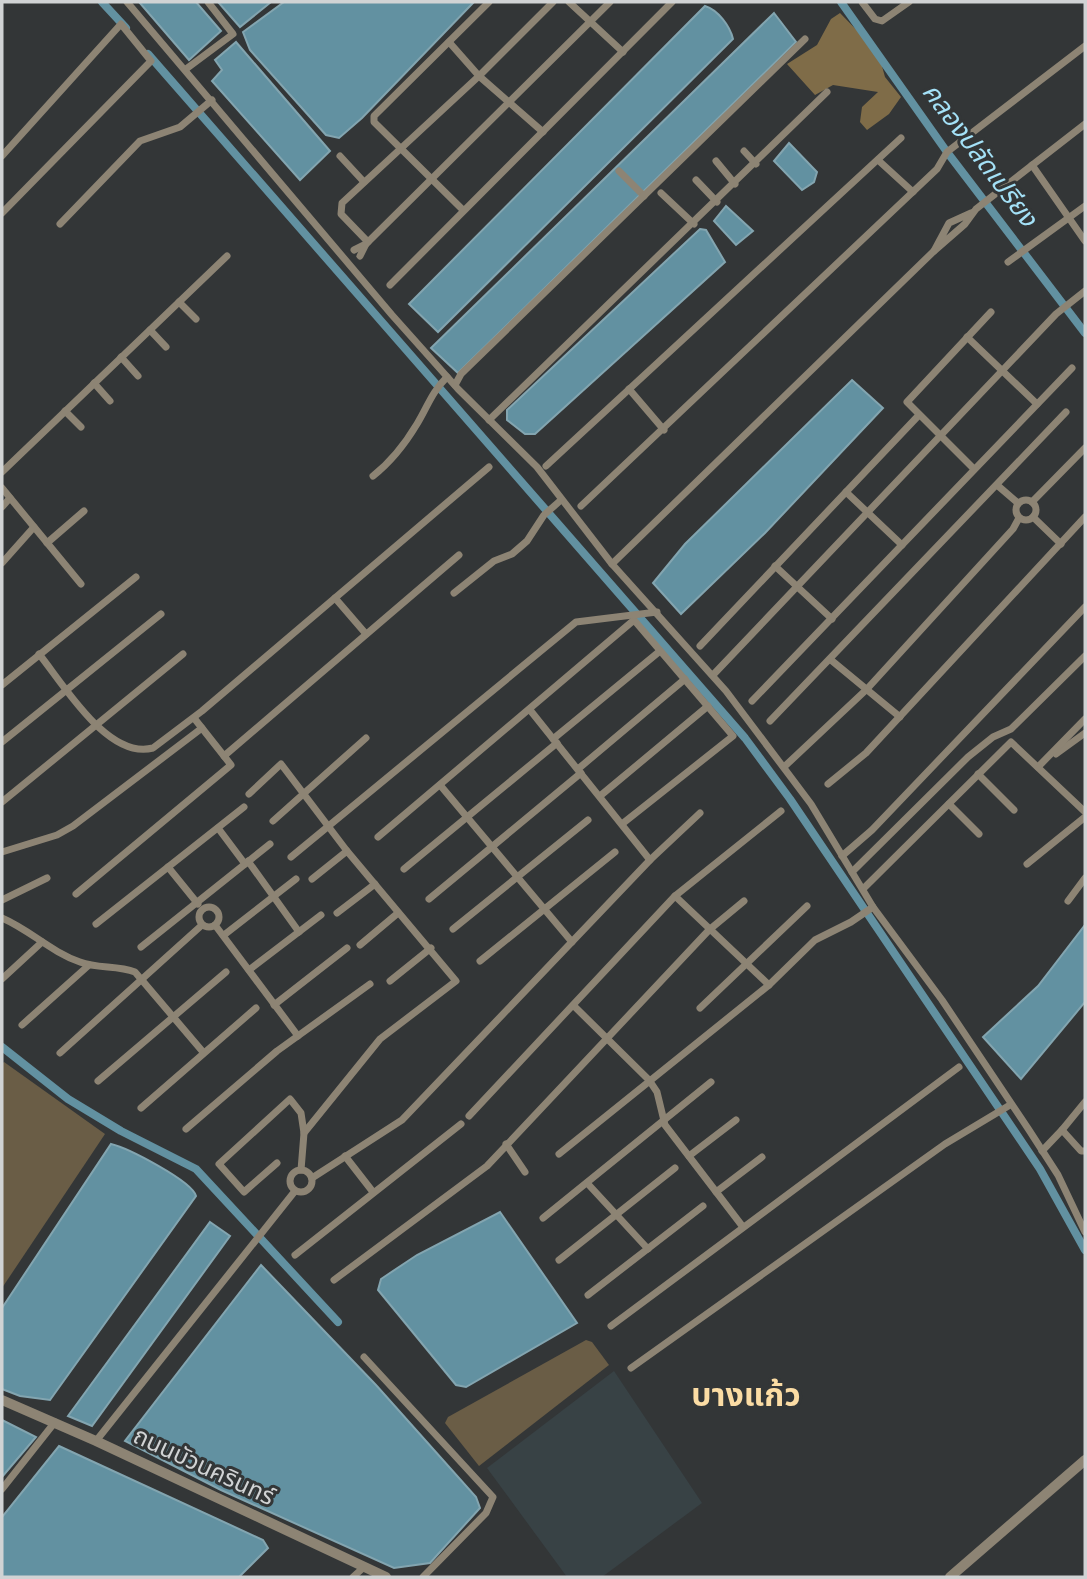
<svg xmlns="http://www.w3.org/2000/svg" width="1087" height="1579" font-family="Overpass,'Noto Sans Thai',sans-serif">
	<style>
		.built { fill: #384245 }
		.green { fill: #6a5d46 }
		.forest { fill: #7f6c48 }
		.water { fill: #6291a1; stroke: #83a5b0; stroke-width: 2 }
		.lines { fill: none; stroke-linecap: round; stroke-linejoin: round }
		.canal { stroke: #6291a1; stroke-width: 8 }
		.minor { stroke: #8d8474; stroke-width: 7 }
		.tertiary { stroke: #8d8474; stroke-width: 10 }
		.labels { text-anchor: middle; dominant-baseline: central; stroke-width: 6; stroke-linejoin: round; paint-order: stroke }
		.street-label { font-size: 24px; fill: #d1d3d4; stroke: #333637 }
		.water-label { font-size: 26px; font-style: italic; fill: #a4e1f7; stroke: #333637 }
		.district-label { font-size: 32px; font-weight: bold; fill: #fbdca4; stroke: #333637 }
	</style>
	<rect width="100%" height="100%" fill="#333637"/>
	<polygon class="built" points="614,1371 702,1503 602,1577 567,1577 487,1468"/>
	<g class="green">
		<polygon points="4,1062 105,1134 2,1288 2,1064"/>
		<polygon points="586,1340 592,1342 609,1365 479,1466 445,1423 448,1417"/>
	</g>
	<polygon class="forest" points="840,13 878,52 885,77 901,97 889,114 867,130 860,122 862,107 878,92 833,85 815,95 787,64 817,45 831,19"/>
	<g class="water">
		<polygon points="139,2 196,2 221,31 189,60"/>
		<polygon points="218,2 271,2 240,27"/>
		<polygon points="284,2 474,2 362,118 339,138 326,135 250,50 243,32"/>
		<path d="M 705,6 C 718,10 730,26 733,39 L 438,332 L 409,304 Z"/>
		<polygon points="774,13 796,42 458,373 431,348"/>
		<polygon points="236,42 330,151 300,180 212,81 222,70 215,60"/>
		<polygon points="789,143 817,172 814,182 802,190 774,161"/>
		<polygon points="726,206 753,231 736,245 714,221"/>
		<polygon points="700,229 706,230 725,262 535,434 525,434 507,420 507,410"/>
		<polygon points="852,380 883,408 765,533 681,614 653,583 685,544"/>
		<polygon points="1085,925 1085,1002 1021,1079 983,1037 1038,986"/>
		<path d="M 111,1144 C 128,1148 192,1181 196,1196 L 50,1400 L 20,1396 L 2,1389 L 2,1308 Z"/>
		<polygon points="500,1212 577,1323 466,1387 456,1385 378,1290 381,1279 417,1255"/>
		<polygon points="210,1222 230,1236 92,1426 68,1416"/>
		<polygon points="261,1265 376,1385 476,1497 480,1508 430,1563 394,1568 221,1490 125,1441"/>
		<polygon points="2,1420 36,1437 2,1477"/>
		<polygon points="59,1446 263,1540 268,1548 239,1577 2,1577 2,1517"/>
	</g>
	<g class="lines">
		<g class="canal">
			<polyline points="102,2 126,28"/>
			<polyline points="841,2 947,152 1085,333"/>
			<polyline points="148,54 745,738 790,799 1040,1169 1085,1250"/>
			<polyline points="2,1047 68,1099 121,1131 196,1169 338,1322"/>
		</g>
		<g class="minor">
			<polyline points="127,2 392,315 458,389 537,467 612,564 726,691 811,804 873,907 942,1000 1029,1130 1058,1175 1085,1232"/>
			<polyline points="569,2 623,52"/>
			<polyline points="862,2 875,19 882,21 909,2"/>
			<polyline points="449,42 479,76 543,132"/>
			<polyline points="186,69 233,34 208,2"/>
			<polyline points="744,151 756,164"/>
			<polyline points="2,156 121,24 151,61 2,213"/>
			<polyline points="340,156 364,182"/>
			<polyline points="878,160 913,192"/>
			<polyline points="716,161 735,184"/>
			<polyline points="1032,165 1085,241"/>
			<polyline points="619,171 644,196"/>
			<polyline points="696,180 717,202"/>
			<polyline points="661,193 694,224"/>
			<polyline points="463,210 374,122 374,116 489,2"/>
			<polyline points="971,213 949,223 934,251 965,224 976,209 1085,124"/>
			<polyline points="60,224 140,141 180,127 212,100"/>
			<polyline points="368,242 341,214 342,203 479,76 553,2"/>
			<polyline points="354,250 366,244 610,2"/>
			<polyline points="360,256 366,244"/>
			<polyline points="1008,262 1085,206"/>
			<polyline points="390,285 672,2"/>
			<polyline points="179,302 196,319"/>
			<polyline points="150,330 166,347"/>
			<polyline points="967,337 1037,404"/>
			<polyline points="121,357 138,376"/>
			<polyline points="94,383 110,401"/>
			<polyline points="455,385 461,374 805,39"/>
			<polyline points="629,389 664,430"/>
			<polyline points="65,411 81,427"/>
			<polyline points="489,420 827,92"/>
			<polyline points="546,466 901,138"/>
			<polyline points="974,469 907,402 991,312"/>
			<polyline points="2,472 227,256"/>
			<path d="M 373,476 C 392,461 405,444 417,424 C 428,406 431,393 447,377"/>
			<polyline points="997,485 1018,503"/>
			<polyline points="2,488 81,584"/>
			<polyline points="846,492 902,545"/>
			<circle cx="1026" cy="510" r="10"/>
			<polyline points="1032,502 1085,448"/>
			<polyline points="581,506 937,169 947,152 1085,46"/>
			<polyline points="2,507 10,498"/>
			<polyline points="1033,517 1061,544"/>
			<polyline points="47,543 84,511"/>
			<polyline points="2,563 34,527"/>
			<polyline points="612,564 934,251"/>
			<polyline points="775,566 832,619"/>
			<polyline points="454,593 494,561 512,554 527,541 544,515 561,500"/>
			<polyline points="335,598 366,634"/>
			<polyline points="700,646 919,415"/>
			<path d="M 39,654 C 64,685 108,760 153,748 L 202,711 L 489,467"/>
			<polyline points="831,660 900,717"/>
			<polyline points="713,675 1056,314 1085,291"/>
			<polyline points="2,685 136,577"/>
			<polyline points="752,701 1072,368"/>
			<polyline points="530,710 650,860"/>
			<polyline points="194,718 224,756"/>
			<polyline points="770,721 1066,412"/>
			<polyline points="553,739 660,651"/>
			<polyline points="2,742 161,614"/>
			<polyline points="1056,754 1085,733"/>
			<polyline points="784,767 867,689 1013,529 1019,518"/>
			<polyline points="1038,767 1085,719"/>
			<polyline points="578,769 685,679"/>
			<polyline points="978,774 1014,810"/>
			<polyline points="828,784 866,753 1085,517"/>
			<polyline points="440,785 572,942"/>
			<polyline points="249,794 281,764 347,851"/>
			<polyline points="600,796 708,706"/>
			<polyline points="2,802 183,654"/>
			<polyline points="949,804 979,834"/>
			<polyline points="273,821 366,738"/>
			<polyline points="218,828 245,864"/>
			<polyline points="378,837 634,620 733,736 622,824"/>
			<polyline points="2,852 57,835 73,826 202,728"/>
			<polyline points="842,856 872,830 1085,607"/>
			<polyline points="291,857 576,622 657,612"/>
			<polyline points="248,861 299,932"/>
			<polyline points="1027,864 1085,817"/>
			<polyline points="168,867 198,904"/>
			<polyline points="404,869 557,743"/>
			<polyline points="852,872 968,757 993,737 1011,729 1085,656"/>
			<polyline points="863,889 1011,742 1085,812"/>
			<polyline points="76,894 231,765 224,756 459,555"/>
			<polyline points="675,896 769,985"/>
			<polyline points="429,899 581,773"/>
			<polyline points="2,900 47,878"/>
			<polyline points="1068,901 1085,878"/>
			<circle cx="209" cy="917" r="10"/>
			<polyline points="337,913 375,884"/>
			<path d="M 2,918 C 30,930 51,952 80,962 C 98,969 117,965 135,972 L 203,1052"/>
			<polyline points="96,924 244,807"/>
			<polyline points="215,925 298,1036"/>
			<polyline points="453,929 588,820"/>
			<polyline points="224,935 296,879"/>
			<polyline points="360,945 398,913"/>
			<polyline points="141,947 270,844"/>
			<polyline points="480,961 615,852"/>
			<polyline points="249,970 321,915"/>
			<polyline points="2,979 42,942"/>
			<polyline points="390,981 431,948"/>
			<polyline points="274,1005 347,948"/>
			<polyline points="574,1006 649,1080 657,1092 665,1125 743,1227"/>
			<polyline points="700,1008 807,906"/>
			<polyline points="22,1025 89,965"/>
			<polyline points="60,1053 202,925"/>
			<polyline points="98,1081 226,972"/>
			<polyline points="141,1108 256,1008"/>
			<polyline points="469,1116 675,896 781,811"/>
			<polyline points="186,1129 277,1051 370,984"/>
			<polyline points="1062,1130 1085,1102"/>
			<polyline points="506,1144 525,1172"/>
			<polyline points="1042,1151 1062,1130 1081,1151 1085,1151"/>
			<polyline points="559,1154 769,985 815,940 851,922 873,907"/>
			<polyline points="345,1156 373,1192"/>
			<polyline points="689,1156 736,1120"/>
			<polyline points="277,1163 244,1192 219,1164 290,1099 301,1113 304,1133"/>
			<circle cx="301" cy="1181" r="11"/>
			<polyline points="301,1170 304,1133 380,1039 456,981 347,851 312,879"/>
			<polyline points="312,1178 402,1120 650,860 700,813"/>
			<polyline points="588,1184 648,1249"/>
			<polyline points="716,1192 762,1157"/>
			<polyline points="543,1218 711,1082"/>
			<polyline points="295,1255 461,1124"/>
			<polyline points="559,1260 675,1168"/>
			<polyline points="334,1280 487,1166 709,930 744,901"/>
			<polyline points="588,1295 703,1206"/>
			<polyline points="611,1326 959,1067"/>
			<polyline points="364,1357 493,1497 486,1513 423,1577"/>
			<polyline points="631,1368 945,1144 1010,1105"/>
			<polyline points="96,1441 295,1191"/>
			<polyline points="2,1489 55,1422"/>
			<polyline points="353,1577 364,1567"/>
		</g>
		<g class="tertiary">
			<polyline points="2,1400 96,1441 386,1577"/>
			<polyline points="950,1577 1085,1460"/>
		</g>
	</g>
	<g class="labels">
		<g class="street-label">
			<text transform="translate(203 1468) rotate(25)">ถนนบัวนครินทร์</text>
		</g>
		<g class="water-label">
			<text transform="translate(978 156) rotate(53)">คลองปลัดเปรียง</text>
		</g>
		<g class="district-label">
			<text x="746" y="1398">บางแก้ว</text>
		</g>
	</g>
	<rect width="1087" height="1579" fill="none" stroke="#d1d3d4" stroke-width="7"/>
</svg>
